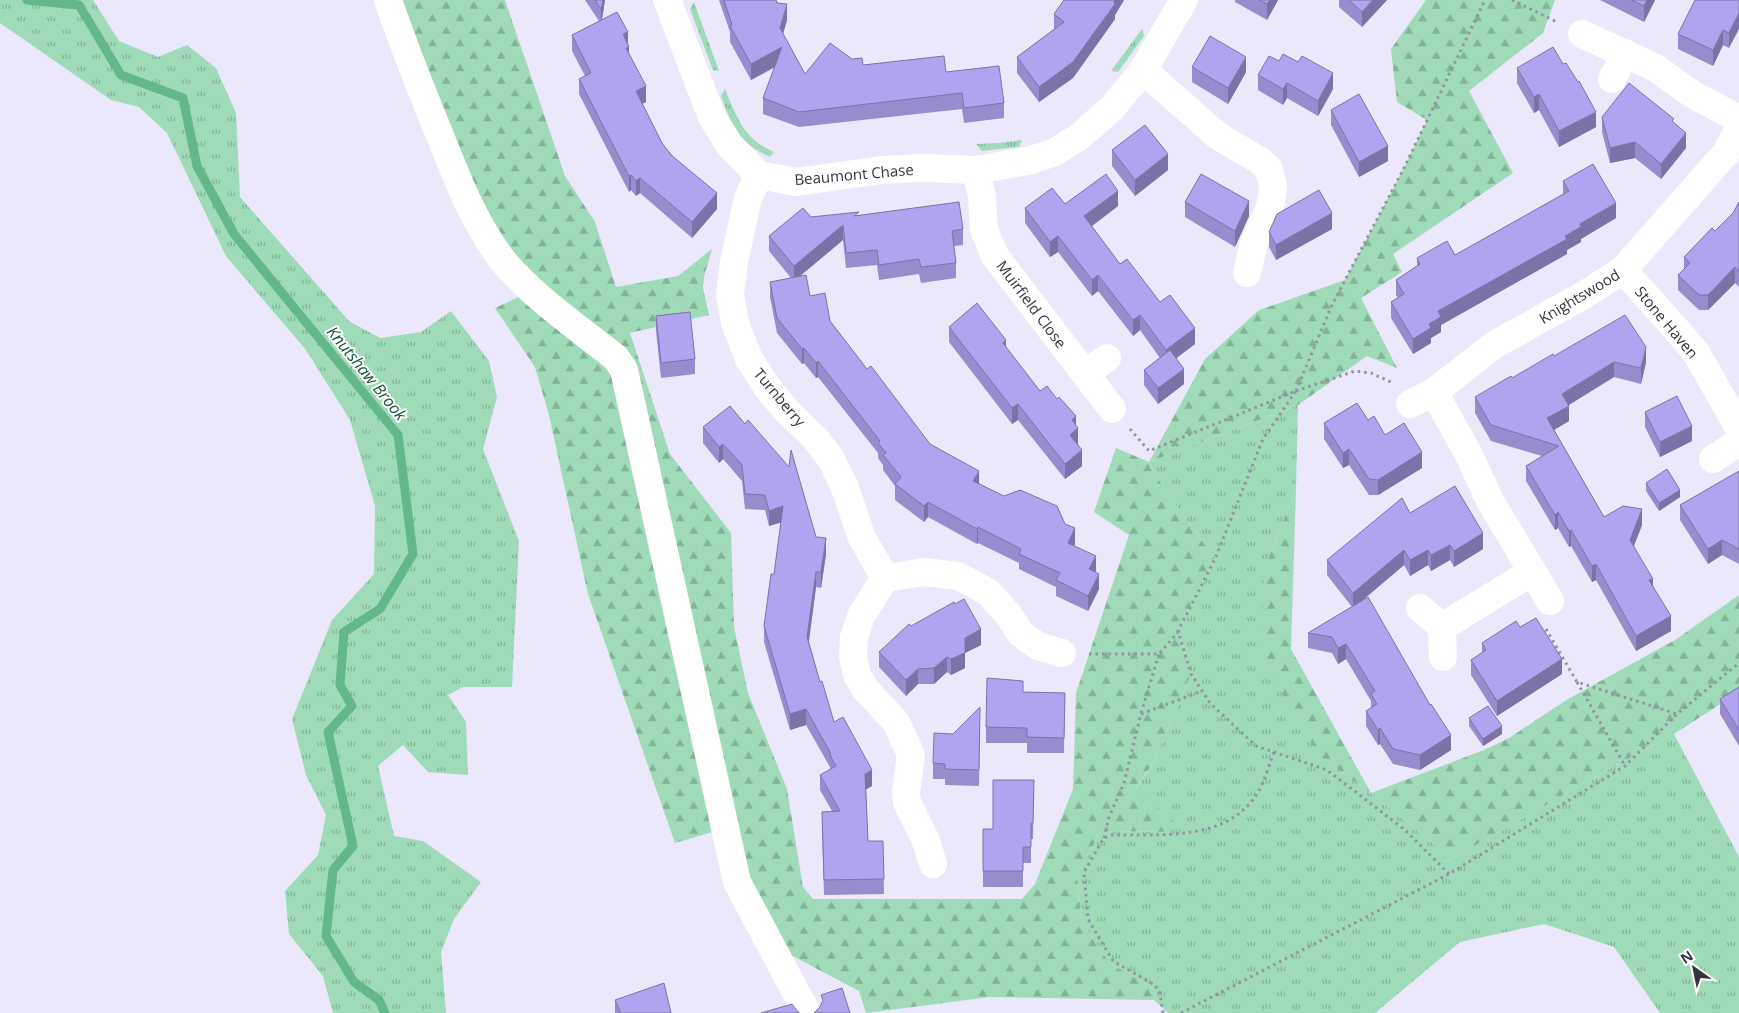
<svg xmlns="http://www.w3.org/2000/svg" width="1739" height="1013" font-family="'Open Sans',sans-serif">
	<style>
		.grass { fill: url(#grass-tufts) }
		.forest { fill: url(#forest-firs) }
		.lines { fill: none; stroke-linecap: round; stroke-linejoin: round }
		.stream { stroke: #63b789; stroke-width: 9 }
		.path { stroke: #9492a1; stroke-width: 3; stroke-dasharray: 2.5 4; stroke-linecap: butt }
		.minor { stroke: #fff; stroke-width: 28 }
		.wall { fill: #988cce }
		.shaded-wall { fill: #7c72a7 }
		.building { fill: #b1a3ef; stroke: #7c72a7 }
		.labels { text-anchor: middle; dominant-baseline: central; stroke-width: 4; stroke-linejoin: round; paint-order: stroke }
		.street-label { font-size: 15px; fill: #36343e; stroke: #fff }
		.water-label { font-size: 16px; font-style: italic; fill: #115334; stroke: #fff }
	</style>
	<defs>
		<pattern id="grass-tufts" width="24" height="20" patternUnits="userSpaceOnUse" patternTransform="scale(1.25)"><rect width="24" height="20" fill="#9fdbb8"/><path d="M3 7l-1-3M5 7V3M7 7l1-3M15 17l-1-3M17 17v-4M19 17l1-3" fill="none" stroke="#82b297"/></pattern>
		<pattern id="forest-firs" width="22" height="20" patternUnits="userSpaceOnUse" patternTransform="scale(1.25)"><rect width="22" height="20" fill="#9fdbb8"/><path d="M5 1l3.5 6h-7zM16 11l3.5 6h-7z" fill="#82b297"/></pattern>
	</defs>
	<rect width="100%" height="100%" fill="#ebe8fc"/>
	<g class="grass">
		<polygon points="0,0 93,0 119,41 158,57 187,45 216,68 236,113 240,197 349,321 380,338 421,332 451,311 489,361 497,397 483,449 519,541 512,687 463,687 448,695 466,722 468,775 428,772 403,745 378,766 394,836 423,841 481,882 454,919 441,952 446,1013 333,1013 323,976 289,934 285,891 318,855 326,815 306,775 292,719 332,620 374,574 375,506 350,420 306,350 226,256 167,133 139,107 111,100 0,23"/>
		<polygon points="694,2 719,71 713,70 690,9"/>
		<polygon points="1142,29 1144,36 1118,72 1111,71"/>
		<path d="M 725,89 C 737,118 744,139 774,152 L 770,157 C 739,143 732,126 721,96 Z"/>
		<polygon points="1022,140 1019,147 982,151 976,144 999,143"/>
		<polygon points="1298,405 1296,488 1264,570 1319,756 1371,793 1435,845 1446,862 1607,770 1674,734 1739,857 1739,1013 1660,1013 1614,947 1544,924 1460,942 1375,1013 1168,1013 1154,1000 1156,991 1145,982 1110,964 1082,921 1077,874 1101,831 1170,832 1135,790 1153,763 1191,674 1178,631 1215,559 1163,487 1149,462"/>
	</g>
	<g class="forest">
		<polygon points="401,0 505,0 565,176 595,222 616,287 678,276 712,249 704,277 703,288 709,315 630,333 670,454 731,533 734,627 748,693 787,789 803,887 813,899 1022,899 1035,884 1073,789 1076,693 1129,535 1094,512 1116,448 1149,462 1205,359 1259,310 1345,280 1404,168 1427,120 1397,102 1391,49 1426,0 1555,0 1543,33 1469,91 1513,173 1393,254 1402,272 1361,298 1397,368 1367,356 1298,405 1149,462 1163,487 1215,559 1178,631 1191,674 1153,763 1135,789 1175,822 1171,832 1101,831 1077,874 1082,921 1110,964 1145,982 1156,991 1154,1000 990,997 866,1013 859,991 770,944 726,828 675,843 588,594 549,415 535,367 495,308 538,288 492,235"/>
		<polygon points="1296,488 1291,649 1371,793 1484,750 1509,738 1568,699 1675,640 1739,595 1739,692 1674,734 1607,770 1446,862 1435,845 1371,793 1319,756 1261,658 1264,570"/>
	</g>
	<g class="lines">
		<polyline class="stream" points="27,0 79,5 121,75 183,98 197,166 234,234 398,435 413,554 380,609 344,632 340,685 352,706 328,732 353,846 333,870 326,936 354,982 379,1000 385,1013"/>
		<g class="path">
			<polyline points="1512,0 1557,22"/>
			<polyline points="1296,391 1332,305 1404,168 1485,0"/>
			<polyline points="1296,391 1355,371 1371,373 1393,383"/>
			<polyline points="1130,429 1149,451 1296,391 1263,439 1215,559 1178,631 1191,674 1210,703 1256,746 1327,770 1405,830 1449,874"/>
			<polyline points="1546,629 1577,682 1677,714"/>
			<polyline points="1089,654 1159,654 1178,632"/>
			<polyline points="1577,682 1625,766"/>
			<polyline points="1141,713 1159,654"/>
			<polyline points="1104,838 1109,817 1124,783 1141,714 1202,691"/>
			<path d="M 1163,1013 L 1160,993 L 1155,985 L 1113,961 L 1088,919 L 1084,872 L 1104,838 L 1112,835 C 1163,834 1228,842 1258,792 C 1265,780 1269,765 1274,752"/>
			<polyline points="1181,1013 1449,874 1625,766 1677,714 1739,663"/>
		</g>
		<g class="minor">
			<path d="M 388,0 C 404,47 422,92 441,138 C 458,181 475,225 504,262 C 534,298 580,329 616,358 L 624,370 L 737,882 L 807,1013"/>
			<polyline points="667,0 712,117 730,146 759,175 796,182 882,170 923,168 976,170 1028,161 1055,152 1079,137 1112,108 1143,70 1184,0"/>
			<polyline points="1582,34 1656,68 1692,94 1739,119"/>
			<polyline points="1143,70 1218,136 1259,160 1269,169 1273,187 1270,207 1254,243 1247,273"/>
			<polyline points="1612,79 1625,53"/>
			<polyline points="976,170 982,197 984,230 995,256 1112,409"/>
			<polyline points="759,175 748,198 734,262 730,295 735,323 749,359 767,387 786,410 815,438 831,459 845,488 862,538 885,578 861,616 854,637 853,657 857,675 866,690 896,722 911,755 906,792 907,802 926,841 933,864"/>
			<polyline points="1623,270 1682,336 1697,354 1739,428"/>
			<polyline points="1085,374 1107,358"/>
			<polyline points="1434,392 1470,457 1490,501 1550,601"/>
			<polyline points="1410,404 1434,392 1494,345 1584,295 1623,270 1725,154 1739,129"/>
			<polyline points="1713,459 1739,442"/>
			<polyline points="885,578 924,572 958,576 988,592 1008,614 1021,634 1038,646 1062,653"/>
			<polyline points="1420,608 1442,627 1443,657"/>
			<polyline points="1442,627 1532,572"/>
		</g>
	</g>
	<g class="wall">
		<polygon points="585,0 605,0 602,19 628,44 629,55 646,102 642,104 662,143 717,209 692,238 640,193 636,196 631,190 629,192 579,94 579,79 585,76 572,51 572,35 599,21"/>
		<polygon points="719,0 776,0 787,20 783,34 805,74 852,59 863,65 946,72 1004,103 1004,118 964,123 962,109 799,127 763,114 763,98 775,67 751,80 730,42 730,32"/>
		<polygon points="1064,0 1124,0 1115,15 1115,19 1073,78 1039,102 1017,73 1017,57 1054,29 1054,14"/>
		<polygon points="1235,0 1278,0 1267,20 1235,2"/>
		<polygon points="1339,0 1387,0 1362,27 1339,7"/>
		<polygon points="1600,0 1655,0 1644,22"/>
		<polygon points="1739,0 1729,48 1723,45 1713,66 1678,49 1678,34"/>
		<polygon points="1192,67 1246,72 1228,104 1192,82"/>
		<polygon points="1517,68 1596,127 1559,147 1539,110 1534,113 1517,83"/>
		<polygon points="1258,75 1333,89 1318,116 1287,98 1283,105 1258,90"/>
		<polygon points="1331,110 1388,161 1359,177 1331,125"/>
		<polygon points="1602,117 1674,123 1686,148 1661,179 1635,158 1610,163 1602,132"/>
		<polygon points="1112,150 1168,170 1135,196 1112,166"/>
		<polygon points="1563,181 1616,218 1581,239 1581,242 1567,250 1567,254 1441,325 1441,332 1431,338 1431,343 1413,354 1391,318 1391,302 1398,298 1396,295 1396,280 1417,266 1417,258 1455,255 1563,194"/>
		<polygon points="1185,202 1249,216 1235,247 1185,217"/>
		<polygon points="1739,202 1739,287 1735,283 1708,310 1699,310 1678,290 1678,275 1684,269 1684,257 1715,231 1733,213"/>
		<polygon points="1065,204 1118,206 1092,226 1120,264 1160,302 1195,344 1176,358 1184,384 1158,404 1144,385 1144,370 1160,358 1140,330 1133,336 1098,291 1092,296 1058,252 1050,257 1025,223 1025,208"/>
		<polygon points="859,215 963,229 963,245 954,246 956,263 956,278 921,283 919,274 879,280 877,265 846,268 843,240 800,276 810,296 830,321 867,369 930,444 979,483 1075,544 1074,546 1095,572 1099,589 1088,611 1056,596 1056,587 1019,569 1019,563 978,543 977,544 928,517 924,522 895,500 895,486 883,470 883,465 878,458 878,453 818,377 816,378 804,363 802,364 777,333 770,297 770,282 791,278 769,251 769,236 811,217"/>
		<polygon points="1332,229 1276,260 1269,247 1269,232"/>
		<polygon points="656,316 695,359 695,374 661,378 656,331"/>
		<polygon points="949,327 1006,348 1040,391 1076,425 1078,444 1082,466 1065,479 1018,420 1012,424 949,342"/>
		<polygon points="1554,356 1646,362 1641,384 1614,377 1569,405 1569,421 1554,430 1604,517 1642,525 1634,546 1653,586 1671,631 1636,651 1596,580 1592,582 1571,546 1569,547 1558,528 1555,530 1526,481 1526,466 1542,456 1491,441 1475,413 1475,397"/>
		<polygon points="730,406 816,537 826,554 821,588 816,587 809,642 820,682 834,722 872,786 866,789 868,841 883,841 884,894 824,895 822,827 832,811 820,790 820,775 830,770 830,767 806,725 790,730 764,642 764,626 774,574 781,522 769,526 765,510 745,509 742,481 723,459 719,463 703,443 703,427"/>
		<polygon points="1645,412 1692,441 1660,457 1645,427"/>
		<polygon points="1368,420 1422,468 1378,495 1369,495 1349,465 1343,468 1324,439 1324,423"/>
		<polygon points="1739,471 1739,564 1722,555 1708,564 1680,520 1680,505"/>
		<polygon points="1646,483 1680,497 1659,511 1646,491"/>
		<polygon points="1410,513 1483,549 1454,567 1450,560 1431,571 1428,565 1410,576 1404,565 1363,600 1451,750 1420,770 1393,764 1380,744 1378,745 1366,726 1366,711 1371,708 1371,701 1346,659 1338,664 1332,653 1308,648 1308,633 1352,607 1327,575 1327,560"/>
		<polygon points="911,626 981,645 965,653 965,668 951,675 947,672 934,684 918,684 906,696 879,667 879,652"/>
		<polygon points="1520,627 1562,674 1497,716 1471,675 1471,660 1482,652 1482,643"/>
		<polygon points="1739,687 1739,746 1720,714 1720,699"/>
		<polygon points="1023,692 1065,693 1064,753 1027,753 1027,743 986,743 986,727"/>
		<polygon points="1469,718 1502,734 1483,746 1469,726"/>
		<polygon points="980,722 979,786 945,785 945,779 933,779 933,763 953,734"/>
		<polygon points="1034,780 1033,839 1031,839 1031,863 1023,863 1023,887 983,887 983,829 993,829"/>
		<polygon points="615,1000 671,1013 615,1013"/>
	</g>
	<g class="shaded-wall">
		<polygon points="603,0 605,0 601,25 601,9"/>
		<polygon points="1115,0 1124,0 1115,15 1115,19 1073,78 1039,102 1039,87"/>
		<polygon points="1270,0 1278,0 1267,20 1267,4"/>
		<polygon points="1373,0 1387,0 1362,27 1362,12"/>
		<polygon points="1647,0 1655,0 1644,22 1644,6"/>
		<polygon points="787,4 787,20 780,44 780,28"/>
		<polygon points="1739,13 1739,29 1729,48 1729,33"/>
		<polygon points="1723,30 1723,45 1713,66 1713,50"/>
		<polygon points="628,32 628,47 623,34"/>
		<polygon points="629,47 629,62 626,48"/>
		<polygon points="782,47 782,63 751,80 751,64"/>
		<polygon points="1246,57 1246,72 1228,104 1228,88"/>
		<polygon points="1333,73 1333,89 1318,116 1318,101"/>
		<polygon points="1287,83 1287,98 1283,105 1283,89"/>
		<polygon points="646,86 646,102 636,107 636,91"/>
		<polygon points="1539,94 1539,110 1534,113 1534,97"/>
		<polygon points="1596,112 1596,127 1559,147 1559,131"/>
		<polygon points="1686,133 1686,148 1661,179 1661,164"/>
		<polygon points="1635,142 1635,158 1610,163 1610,148"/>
		<polygon points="1388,146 1388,161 1359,177 1359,162"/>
		<polygon points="1168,154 1168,170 1135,196 1135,180"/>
		<polygon points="631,175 631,190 629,192 629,176"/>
		<polygon points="640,178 640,193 636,196 636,181"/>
		<polygon points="1118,191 1118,206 1084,232 1084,216"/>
		<polygon points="717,193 717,209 692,238 692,222"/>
		<polygon points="1249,201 1249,216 1235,247 1235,231"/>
		<polygon points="1616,203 1616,218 1581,239 1581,242 1567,250 1567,254 1441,325 1441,332 1431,338 1431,343 1413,354 1413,339 1438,311 1565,236 1580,224"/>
		<polygon points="1332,213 1332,229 1276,260 1276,245"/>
		<polygon points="843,225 843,240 794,281 794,266"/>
		<polygon points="1058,236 1058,252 1050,257 1050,242"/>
		<polygon points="1735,267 1735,283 1708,310 1708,295"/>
		<polygon points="1098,275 1098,291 1092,296 1092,280"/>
		<polygon points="1140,315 1140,330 1133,336 1133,320"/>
		<polygon points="1195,328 1195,344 1166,366 1166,350"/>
		<polygon points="1006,340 1006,356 1003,343"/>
		<polygon points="1646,347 1646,362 1641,384 1641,368"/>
		<polygon points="804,348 804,363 802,364 802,349"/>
		<polygon points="818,361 818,377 816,378 816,363"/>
		<polygon points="1614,362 1614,377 1562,409 1562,394"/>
		<polygon points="1184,369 1184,384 1158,404 1158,388"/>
		<polygon points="1018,404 1018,420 1012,424 1012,408"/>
		<polygon points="1569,406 1569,421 1547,434 1547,418"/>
		<polygon points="1076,416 1076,430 1078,428 1078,444 1070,450 1070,435 1072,420"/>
		<polygon points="1692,426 1692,441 1660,457 1660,442"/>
		<polygon points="723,444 723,459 719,463 719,447"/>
		<polygon points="1349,449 1349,465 1343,468 1343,453"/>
		<polygon points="1082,450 1082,466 1065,479 1065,464"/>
		<polygon points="1422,452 1422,468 1378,495 1378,480"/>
		<polygon points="979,471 979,486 973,481"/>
		<polygon points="1680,490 1680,497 1659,511 1659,503"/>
		<polygon points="928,502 928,517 924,522 924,506"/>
		<polygon points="783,506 783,522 769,526 769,511"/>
		<polygon points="1642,509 1642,525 1630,555 1630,540"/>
		<polygon points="1558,512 1558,528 1555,530 1555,515"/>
		<polygon points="978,527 978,543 977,544 977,529"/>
		<polygon points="1075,528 1075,544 1068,558 1068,543"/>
		<polygon points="1571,530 1571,546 1569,547 1569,531"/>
		<polygon points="1483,533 1483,549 1454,567 1454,551"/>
		<polygon points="826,538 826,554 821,588 821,572"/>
		<polygon points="1722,540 1722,555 1708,564 1708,549"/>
		<polygon points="1450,545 1450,560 1431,571 1431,555"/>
		<polygon points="1404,550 1404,565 1353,608 1353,593"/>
		<polygon points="1428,550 1428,565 1410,576 1410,560"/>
		<polygon points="1096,556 1096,571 1089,584 1089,569"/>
		<polygon points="1596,564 1596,580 1592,582 1592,566"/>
		<polygon points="816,572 816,587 807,653 807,637"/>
		<polygon points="1099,574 1099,589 1088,611 1088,596"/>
		<polygon points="1653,579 1653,594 1649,580"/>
		<polygon points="1671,616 1671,631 1636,651 1636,636"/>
		<polygon points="981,629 981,645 965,653 965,668 951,675 951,659 965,638"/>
		<polygon points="1346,644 1346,659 1338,664 1338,648"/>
		<polygon points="947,657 947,672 934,684 934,668"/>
		<polygon points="1562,659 1562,674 1497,716 1497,701"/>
		<polygon points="918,669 918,684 906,696 906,680"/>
		<polygon points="806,709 806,725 790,730 790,714"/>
		<polygon points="1502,726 1502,734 1483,746 1483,739"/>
		<polygon points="1380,728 1380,744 1378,745 1378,730"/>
		<polygon points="1451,735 1451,750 1420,770 1420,755"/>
		<polygon points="872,770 872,786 865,790 865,774"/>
	</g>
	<g class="building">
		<polygon points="595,0 603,0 601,9"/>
		<polygon points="724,0 776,0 777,3 787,4 780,28 805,74 830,43 852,59 862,58 863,65 944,56 946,72 999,66 1004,103 964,108 962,93 799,112 763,98 782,47 751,64 730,26 732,25"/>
		<polygon points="1064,0 1115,0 1114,2 1115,4 1073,62 1039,87 1017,57 1064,22 1054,14"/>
		<polygon points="1259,0 1270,0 1267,4"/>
		<polygon points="1349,0 1373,0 1362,12"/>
		<polygon points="1631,0 1647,0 1644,6"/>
		<polygon points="1695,0 1739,0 1739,13 1729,33 1723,30 1713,50 1678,34"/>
		<polygon points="617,12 628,32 623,34 629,47 626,48 646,86 636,91 662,143 671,155 717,193 692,222 640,178 636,181 631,175 629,176 579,79 591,73 572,35"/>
		<polygon points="1210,36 1246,57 1228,88 1192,67"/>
		<polygon points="1553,47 1563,64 1566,63 1578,82 1579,81 1596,112 1559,131 1539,94 1534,97 1517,68"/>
		<polygon points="1283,54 1298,62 1302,56 1333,73 1318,101 1287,83 1283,89 1258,75 1269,56 1279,61"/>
		<polygon points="1629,83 1674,119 1672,121 1686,133 1661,164 1635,142 1610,148 1602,117"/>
		<polygon points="1359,94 1388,146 1359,162 1331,110"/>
		<polygon points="1145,125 1168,154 1135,180 1112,150"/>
		<polygon points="1593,164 1616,203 1580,224 1581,227 1565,236 1567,239 1438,311 1441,317 1429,324 1431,328 1413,339 1391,302 1404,294 1396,280 1420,264 1417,258 1447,241 1455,255 1569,191 1563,181"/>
		<polygon points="1106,174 1118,191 1084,216 1120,264 1127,259 1160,302 1170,295 1195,328 1166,350 1140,315 1133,320 1098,275 1092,280 1058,236 1050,242 1025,208 1052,188 1065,204"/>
		<polygon points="1201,174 1249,201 1235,231 1185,202"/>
		<polygon points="1319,190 1332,213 1276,245 1269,232 1277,214"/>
		<polygon points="959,202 963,229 952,231 956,263 921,267 919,259 879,265 877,250 846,253 843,225 794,266 769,236 803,208 811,217 859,212 854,216"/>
		<polygon points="1739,202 1739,272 1735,267 1708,295 1699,295 1678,275 1690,263 1684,257 1712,228 1715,231 1733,213"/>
		<polygon points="806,275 810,296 825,293 830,321 867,369 871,366 930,444 979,471 973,481 1004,496 1020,490 1057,506 1065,524 1075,528 1068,543 1096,556 1089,569 1099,574 1088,596 1056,580 1060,573 1019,554 1021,549 978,527 977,529 928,502 924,506 895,484 901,477 883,455 886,453 878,443 880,441 818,361 816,363 804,348 802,349 777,318 770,282"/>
		<polygon points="977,303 1006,340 1003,343 1040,391 1047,386 1057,399 1059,397 1076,416 1072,420 1078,428 1070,435 1082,450 1065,464 1018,404 1012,408 949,327"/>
		<polygon points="690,312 695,359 661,363 656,316"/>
		<polygon points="1625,315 1646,347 1641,368 1614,362 1562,394 1569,406 1547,418 1604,517 1623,506 1642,509 1630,540 1653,579 1649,580 1671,616 1636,636 1596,564 1592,566 1571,530 1569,531 1558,512 1555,515 1526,466 1559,446 1491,425 1475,397 1511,376 1512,378 1553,354 1554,356"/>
		<polygon points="1170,350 1184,369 1158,388 1144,370"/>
		<polygon points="1677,396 1692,426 1660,442 1645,412"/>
		<polygon points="1357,403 1368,420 1374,416 1385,435 1404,423 1422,452 1378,480 1369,479 1349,449 1343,453 1324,423"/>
		<polygon points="730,406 745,424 748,420 789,467 791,450 816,537 826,538 821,572 816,572 807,637 820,682 822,681 834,722 843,717 872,770 865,774 868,841 883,841 884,879 824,880 822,812 840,811 820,775 836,766 830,755 831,754 806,709 790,714 764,626 771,574 774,574 783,506 769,511 765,495 745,494 742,465 723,444 719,447 703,427"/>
		<polygon points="1667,469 1680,490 1659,503 1646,483"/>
		<polygon points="1739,471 1739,549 1722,540 1708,549 1680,505"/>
		<polygon points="1455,486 1483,533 1454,551 1450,545 1431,555 1428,550 1410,560 1404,550 1353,593 1327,560 1402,498 1410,513"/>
		<polygon points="1368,597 1430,705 1431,704 1451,735 1420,755 1393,749 1380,728 1378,730 1366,711 1377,704 1371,694 1375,691 1346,644 1338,648 1332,637 1308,633"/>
		<polygon points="964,599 981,629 965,638 965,653 951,659 947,657 934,668 918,669 906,680 879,652 909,624 911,626 954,602 955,604"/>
		<polygon points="1536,618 1562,659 1497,701 1471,660 1486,650 1482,643 1516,621 1520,627"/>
		<polygon points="987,678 1023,681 1023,692 1065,693 1064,738 1027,737 1027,728 986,727"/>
		<polygon points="1739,687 1739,730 1720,699"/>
		<polygon points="1488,706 1502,726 1483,739 1469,718"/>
		<polygon points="980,707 979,770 945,769 945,764 933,763 934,733 953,734"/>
		<polygon points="993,780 1034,780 1033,823 1031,823 1031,847 1023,847 1023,871 983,871 983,829 993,829"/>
		<polygon points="664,983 671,1013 621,1013 615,1000"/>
		<polygon points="842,988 850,1013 814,1013 820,1007 823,1000 821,995"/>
		<polygon points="792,1004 799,1013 800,1013 761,1013"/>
	</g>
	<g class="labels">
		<g class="street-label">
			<text transform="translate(854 174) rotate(-5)">Beaumont Chase</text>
			<text transform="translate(1579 296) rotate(-31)">Knightswood</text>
			<text transform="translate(1032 304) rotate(53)">Muirfield Close</text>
			<text transform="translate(1667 322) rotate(50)">Stone Haven</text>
			<text transform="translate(780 397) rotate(50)">Turnberry</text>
		</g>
		<g class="water-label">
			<text transform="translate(367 373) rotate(51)">Knutshaw Brook</text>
		</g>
	</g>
	<g transform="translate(1694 968) rotate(327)" stroke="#ffffff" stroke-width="4" paint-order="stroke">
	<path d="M0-4L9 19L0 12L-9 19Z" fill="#36343e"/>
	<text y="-8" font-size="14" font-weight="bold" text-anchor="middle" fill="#36343e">N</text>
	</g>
</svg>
